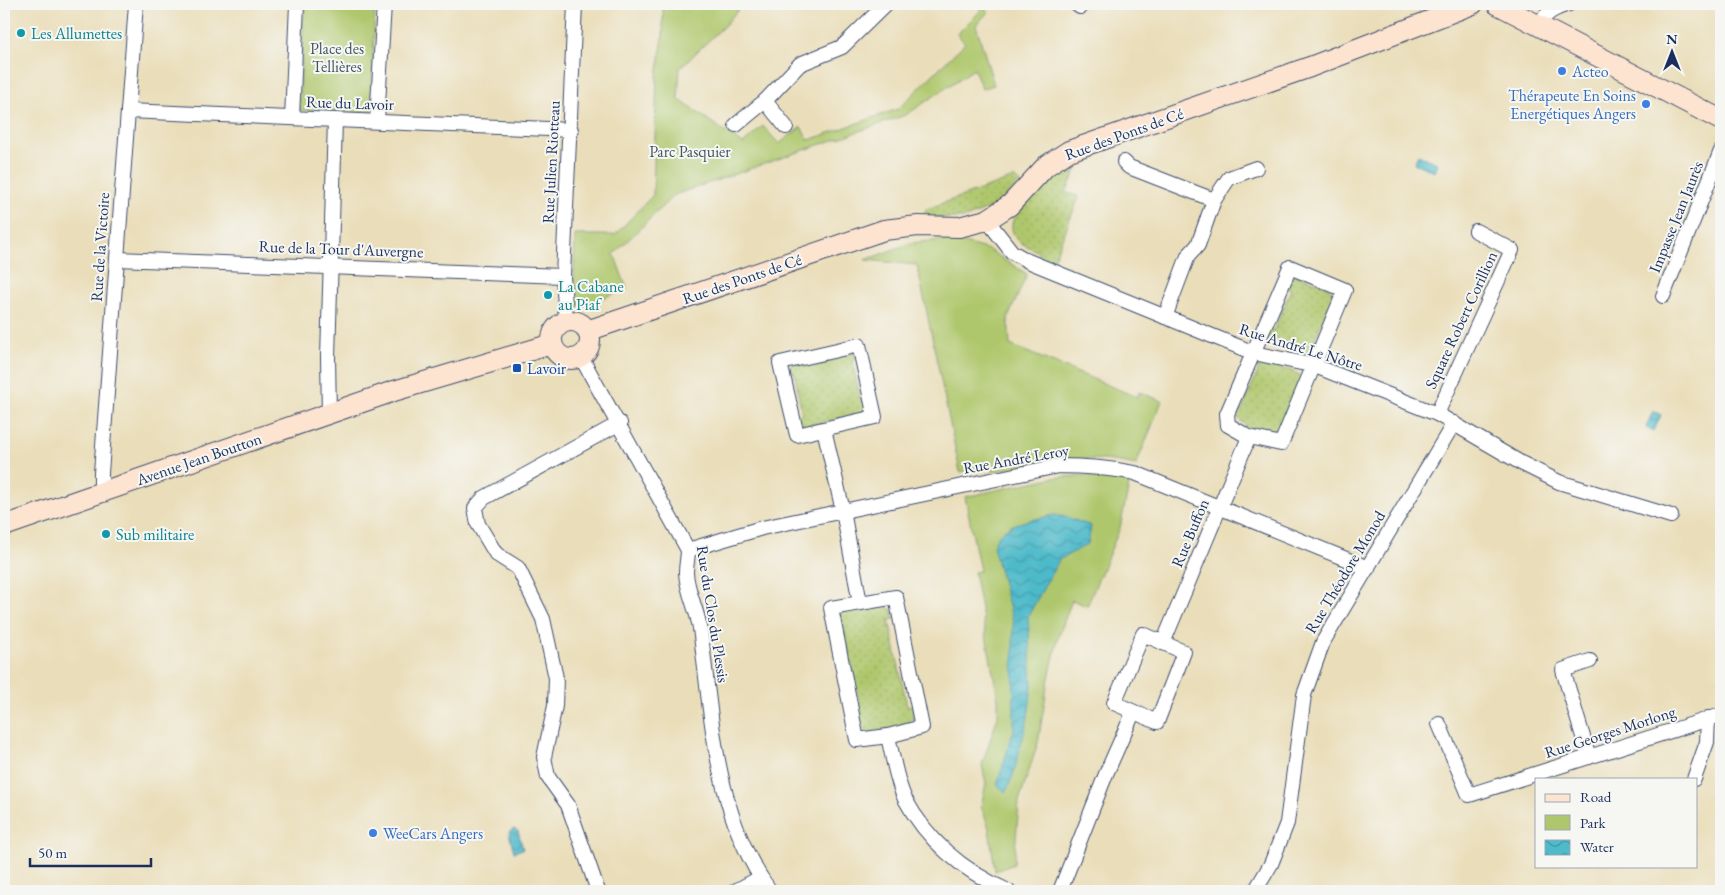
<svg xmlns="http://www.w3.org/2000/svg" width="1725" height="895" font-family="'EB Garamond',serif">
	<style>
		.grass { fill: url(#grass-dots); stroke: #657b65 }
		.park { fill: #afc76c; stroke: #657b65 }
		.water { fill: url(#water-waves); stroke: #347494 }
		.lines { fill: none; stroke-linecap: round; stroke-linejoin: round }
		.street-casing { stroke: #3a496c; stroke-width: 16 }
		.secondary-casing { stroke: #3a496c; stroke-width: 22 }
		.street { stroke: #fff; stroke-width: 14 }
		.secondary { stroke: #fde4d0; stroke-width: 20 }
		.culture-dot { fill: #0f9aa8; stroke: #f6f6f2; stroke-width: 2 }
		.shop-dot { fill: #3f7fe0; stroke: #f6f6f2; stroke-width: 2 }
		.transit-dot { fill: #1a4fb4; stroke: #f6f6f2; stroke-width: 2 }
		.labels { text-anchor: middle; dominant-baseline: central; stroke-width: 4; stroke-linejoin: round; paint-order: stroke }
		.culture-label { font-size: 16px; fill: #0d838f; stroke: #f6f6f2; text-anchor: start }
		.park-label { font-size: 16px; fill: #405562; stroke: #f6f6f2 }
		.shop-label { font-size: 16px; fill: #366cbe; stroke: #f6f6f2; text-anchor: start }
		.street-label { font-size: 16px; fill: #1b2f5e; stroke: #f6f6f2 }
		.transit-label { font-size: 16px; fill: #164399; stroke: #f6f6f2; text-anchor: start }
	</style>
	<defs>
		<pattern id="grass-dots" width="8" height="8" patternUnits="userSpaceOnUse" patternTransform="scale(1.25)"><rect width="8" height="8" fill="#afc76c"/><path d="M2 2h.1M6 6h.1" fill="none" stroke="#96ab60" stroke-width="1.8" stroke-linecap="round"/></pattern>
		<pattern id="water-waves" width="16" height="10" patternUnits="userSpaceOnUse" patternTransform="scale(1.25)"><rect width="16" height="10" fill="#4ebaca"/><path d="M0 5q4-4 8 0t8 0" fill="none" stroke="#4098a7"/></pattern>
	</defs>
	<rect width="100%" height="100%" fill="#f6f6f2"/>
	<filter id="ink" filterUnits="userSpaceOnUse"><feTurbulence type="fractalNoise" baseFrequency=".02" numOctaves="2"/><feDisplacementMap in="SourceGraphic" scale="10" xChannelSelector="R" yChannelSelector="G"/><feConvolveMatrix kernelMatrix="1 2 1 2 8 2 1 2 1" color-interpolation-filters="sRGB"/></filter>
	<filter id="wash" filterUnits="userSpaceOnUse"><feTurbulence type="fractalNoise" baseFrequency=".0096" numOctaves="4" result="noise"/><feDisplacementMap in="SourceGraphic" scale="20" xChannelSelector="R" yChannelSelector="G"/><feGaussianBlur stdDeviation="1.12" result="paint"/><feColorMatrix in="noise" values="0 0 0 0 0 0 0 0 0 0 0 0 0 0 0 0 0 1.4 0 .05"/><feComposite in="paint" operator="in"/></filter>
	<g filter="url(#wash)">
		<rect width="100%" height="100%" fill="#eadeba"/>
		<g class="grass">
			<path d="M 1079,164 L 1066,192 L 1079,197 L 1053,261 L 1038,256 L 1039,252 C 1023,245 1006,237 1014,217 C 1033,196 1050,171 1079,164 Z"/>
			<polygon points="1014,178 1021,182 993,207 965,218 924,218 926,209"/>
			<path d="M 1297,275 C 1314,282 1337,284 1336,305 L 1330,303 L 1313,344 L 1319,347 L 1310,356 L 1305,357 L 1268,345 L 1265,337 L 1267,328 L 1274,330 L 1291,289 L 1285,286 L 1291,277 Z"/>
			<polygon points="850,351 858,358 852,360 861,401 867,400 863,413 806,426 801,424 797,415 802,414 794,372 787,373 792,363"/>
			<path d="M 1258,362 L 1292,371 L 1304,377 L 1303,386 L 1297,384 L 1280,425 L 1286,428 C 1282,432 1278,436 1272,436 C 1259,435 1234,423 1236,408 L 1242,410 L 1259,369 L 1253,367 Z"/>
			<path d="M 886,605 L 892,610 L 895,619 L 889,620 L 907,706 L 913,705 L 914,714 L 907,725 C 886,730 865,743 856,717 L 862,715 L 844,629 L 838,630 L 839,617 L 842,612 Z"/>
		</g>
		<g class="park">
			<polygon points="304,4 375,4 371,114 299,110"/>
			<polygon points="663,4 743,4 724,26 680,68 678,99 743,144 763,126 779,144 801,127 809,140 898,109 965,43 957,34 984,7 988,12 976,25 994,85 982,89 974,69 906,115 674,195 614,254 627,289 577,307 573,300 575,235 615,235 653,195 657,77 663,37"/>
			<path d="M 951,239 L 989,250 L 1027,274 L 1008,318 L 1010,345 L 1137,397 L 1139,392 L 1162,401 L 1136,465 C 1080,453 1047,461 992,472 L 991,466 L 960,472 L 917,265 L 865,260 L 911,243 Z"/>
			<polygon points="1089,475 1130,480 1120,528 1087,606 1072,600 1058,638 1047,687 1038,743 1019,801 1014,864 995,871 989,828 981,806 986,784 982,765 998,716 998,699 974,572 980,571 965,497 1051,478"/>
		</g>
		<g class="water">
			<polygon points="1418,155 1437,163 1434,172 1414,163"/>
			<polygon points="1653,411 1661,415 1654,431 1646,427"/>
			<path d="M 1054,515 L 1066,517 L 1091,526 L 1088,544 L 1059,560 L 1028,616 L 1032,685 L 1028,718 L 1013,776 L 1006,792 L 997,785 L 1014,729 L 1013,621 L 993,547 C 999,521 1032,521 1054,515 Z"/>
			<polygon points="513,829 518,831 523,849 514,852 509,833"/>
		</g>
	</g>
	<g filter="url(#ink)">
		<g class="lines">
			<defs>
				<g id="street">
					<polyline points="1076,4 1080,7"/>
					<path d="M 1538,25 C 1547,12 1555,8 1569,4"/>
					<polyline points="128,111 571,130"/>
					<polyline points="292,118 297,4"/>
					<polyline points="377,121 384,4"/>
					<polyline points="736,125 765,101"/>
					<polyline points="786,127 765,101 800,64 842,47 886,4"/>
					<polyline points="1124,162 1129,167 1214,200 1198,245 1188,256 1165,317"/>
					<polyline points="1214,200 1229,178 1256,168"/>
					<polyline points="987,220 1012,252 1028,261 1254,353 1315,366 1437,414 1521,463 1559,482 1671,516"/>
					<polyline points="117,259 563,276"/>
					<polygon points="1290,267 1345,290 1281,444 1249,437 1228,425 1227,414"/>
					<polyline points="1663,296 1721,151"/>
					<polyline points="566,322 563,276 575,4"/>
					<polygon points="859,345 875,417 797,435 780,363"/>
					<path d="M 581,357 L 688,550 C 688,557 686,565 686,573 C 687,591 697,610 700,628 C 712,717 715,816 770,891"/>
					<polyline points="329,414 328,357 335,120"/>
					<polyline points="1437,414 1512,250 1476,231"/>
					<polyline points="824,429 843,511 860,603"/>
					<polyline points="101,493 101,473 136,4"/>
					<path d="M 688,550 L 762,528 L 1058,466 C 1085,466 1109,468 1135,473 L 1368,568"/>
					<polygon points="896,597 922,727 888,736 857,740 831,608"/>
					<polygon points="1143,634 1184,652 1157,722 1114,703"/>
					<polyline points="1163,643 1249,437"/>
					<polyline points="1439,724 1469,795 1721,715"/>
					<path d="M 888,736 C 892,754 897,783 905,799 C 928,842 965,872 1008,891"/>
					<polyline points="1589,757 1563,670 1590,661"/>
					<polyline points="1694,779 1707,742 1708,718"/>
					<polyline points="598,891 568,805 548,777 544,757 555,706 556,678 543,619 518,568 496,554 478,524 475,508 484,498 620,423"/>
					<polyline points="735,891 760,878"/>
					<polyline points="1060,891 1106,774 1133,713"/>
					<polyline points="1255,891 1271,864 1287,823 1304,695 1323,642 1454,423"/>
				</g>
				<g id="secondary">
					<polyline points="1497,4 1721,120"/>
					<circle cx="571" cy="340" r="19"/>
					<polyline points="587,331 884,230 918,226 959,227 987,220 1010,205 1046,166 1069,151 1310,67 1473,4"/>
					<polyline points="4,526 394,391 552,344"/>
				</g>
			</defs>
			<use href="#street" class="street-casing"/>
			<use href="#secondary" class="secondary-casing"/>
			<use href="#street" class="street"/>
			<use href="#secondary" class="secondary"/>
		</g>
	</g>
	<g class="culture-dot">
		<circle cx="21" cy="33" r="5"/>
		<circle cx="548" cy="295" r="5"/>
		<circle cx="106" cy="534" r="5"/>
	</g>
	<g class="shop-dot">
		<circle cx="1562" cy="71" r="5"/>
		<circle cx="1646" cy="104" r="5"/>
		<circle cx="373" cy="833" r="5"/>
	</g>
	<rect class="transit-dot" x="512" y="363" width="10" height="10" rx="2.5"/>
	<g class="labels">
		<g class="culture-label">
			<text x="31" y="33">Les Allumettes</text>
			<text x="558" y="286">La Cabane<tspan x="558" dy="18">au Piaf</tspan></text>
			<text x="116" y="534">Sub militaire</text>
		</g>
		<g class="park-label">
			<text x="337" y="48">Place des<tspan x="337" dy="18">Tellières</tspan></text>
			<text x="690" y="151">Parc Pasquier</text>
		</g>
		<g class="shop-label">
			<text x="1572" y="71">Acteo</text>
			<text x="1636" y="95" text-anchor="end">Thérapeute En Soins<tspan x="1636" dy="18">Energétiques Angers</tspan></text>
			<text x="383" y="833">WeeCars Angers</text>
		</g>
		<g class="street-label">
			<text transform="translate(350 103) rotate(2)">Rue du Lavoir</text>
			<text transform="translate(1124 134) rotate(-20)">Rue des Ponts de Cé</text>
			<text transform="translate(551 162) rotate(-87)">Rue Julien Riotteau</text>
			<text transform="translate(1676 217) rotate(-68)">Impasse Jean Jaurès</text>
			<text transform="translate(100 247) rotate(-86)">Rue de la Victoire</text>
			<text transform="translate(341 249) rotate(2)">Rue de la Tour d'Auvergne</text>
			<text transform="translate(742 279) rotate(-19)">Rue des Ponts de Cé</text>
			<text transform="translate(1461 320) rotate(-65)">Square Robert Corillion</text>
			<text transform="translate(1301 347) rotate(17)">Rue André Le Nôtre</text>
			<text transform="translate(199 459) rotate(-19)">Avenue Jean Boutton</text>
			<text transform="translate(1016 459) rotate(-10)">Rue André Leroy</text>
			<text transform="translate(1190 533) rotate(-67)">Rue Buffon</text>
			<text transform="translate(1345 572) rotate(-59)">Rue Théodore Monod</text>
			<text transform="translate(713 614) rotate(81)">Rue du Clos du Plessis</text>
			<text transform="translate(1610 732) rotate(-18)">Rue Georges Morlong</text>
		</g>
		<g class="transit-label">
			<text x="527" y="368">Lavoir</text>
		</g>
	</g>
	<rect width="1725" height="895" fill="none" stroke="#f6f6f2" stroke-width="20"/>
	<rect x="1535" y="778" width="162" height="90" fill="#f6f6f2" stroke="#9ea6b7"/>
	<rect x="1545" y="794" width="25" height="8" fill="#fde4d0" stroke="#9ea6b7"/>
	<text x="1580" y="802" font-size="15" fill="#1b2f5e">Road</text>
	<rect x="1545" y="815" width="25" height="15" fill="#afc76c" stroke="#9ea6b7"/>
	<text x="1580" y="828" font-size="15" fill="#1b2f5e">Park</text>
	<rect x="1545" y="840" width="25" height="15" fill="url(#water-waves)" stroke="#9ea6b7"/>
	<text x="1580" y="852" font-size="15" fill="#1b2f5e">Water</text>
	<g transform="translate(1672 52)" stroke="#f6f6f2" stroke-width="4" paint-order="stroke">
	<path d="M0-4L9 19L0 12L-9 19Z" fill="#1b2f5e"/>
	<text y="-8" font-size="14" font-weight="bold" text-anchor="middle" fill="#1b2f5e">N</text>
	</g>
	<path d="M30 858v8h121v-8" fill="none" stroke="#1b2f5e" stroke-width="2.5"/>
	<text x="38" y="858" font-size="15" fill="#1b2f5e" stroke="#f6f6f2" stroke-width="4" paint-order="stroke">50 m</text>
</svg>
